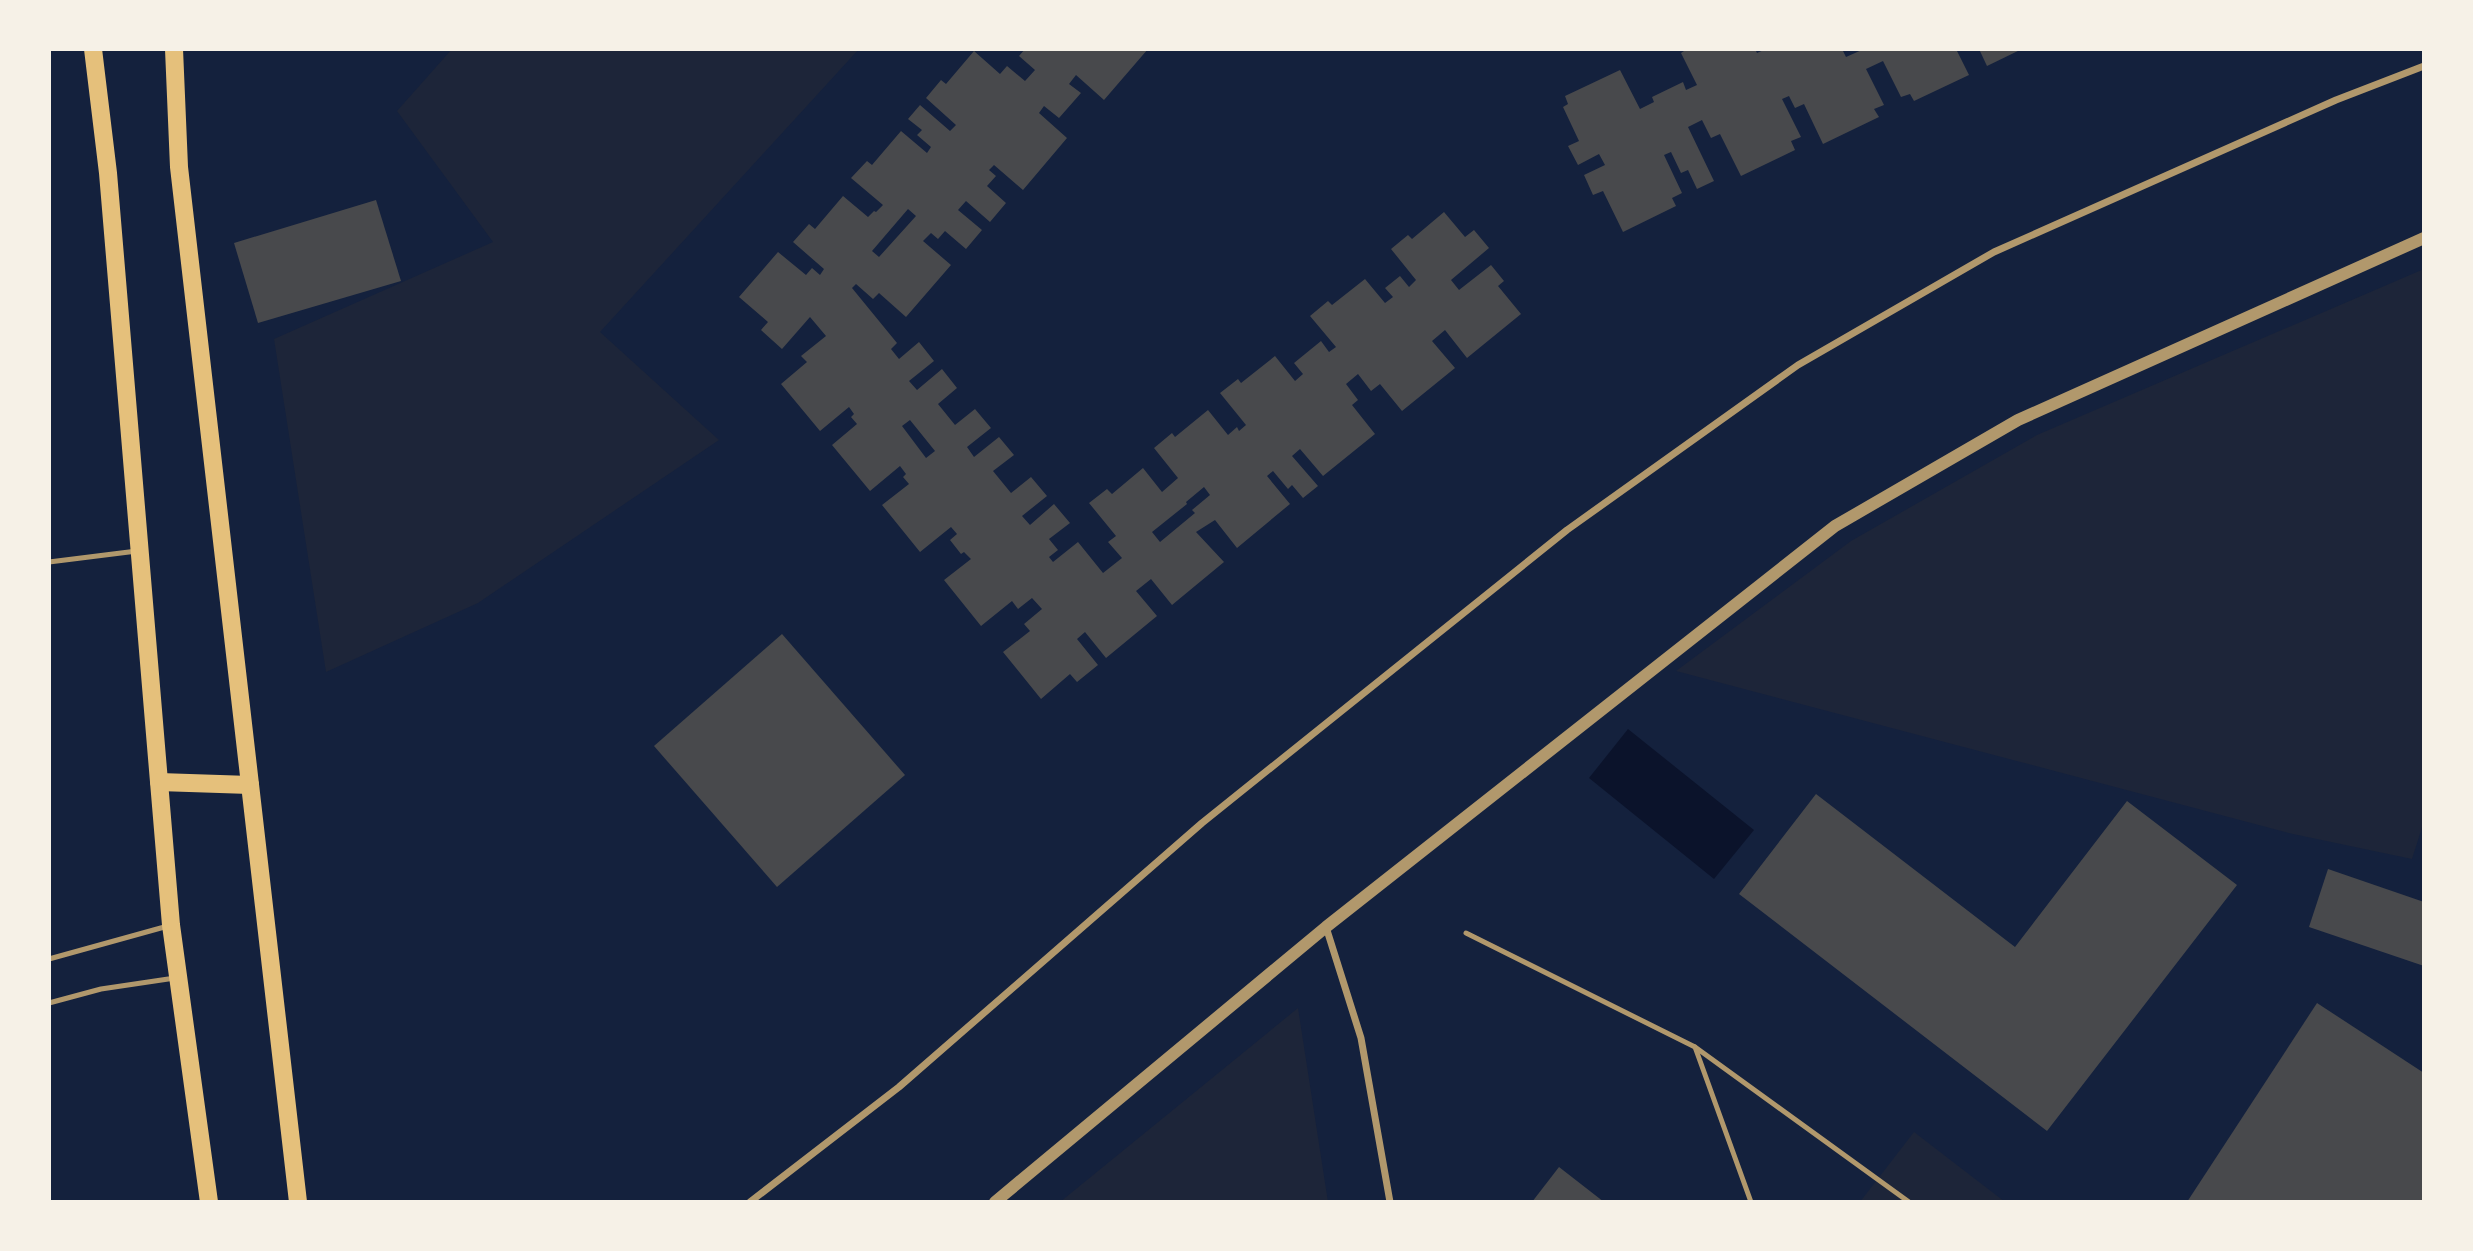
<svg xmlns="http://www.w3.org/2000/svg" width="2473" height="1251" font-family="'Fira Sans Condensed',sans-serif">
	<style>
		.green { fill: #1d2539 }
		.water { fill: #0b132b }
		.building { fill: #48494c; fill-rule: evenodd }
		.lines { fill: none; stroke-linecap: round; stroke-linejoin: round }
		.service { stroke: #b1986c; stroke-width: 5 }
		.minor { stroke: #b1986c; stroke-width: 7 }
		.tertiary { stroke: #b1986c; stroke-width: 12 }
		.primary { stroke: #e5c07b; stroke-width: 18 }
	</style>
	<rect width="100%" height="100%" fill="#14213d"/>
	<g class="green">
		<polygon points="452,49 859,49 600,332 719,440 478,603 326,672 274,339 493,242 397,111"/>
		<polygon points="2424,269 2424,821 2412,859 2293,834 1676,671 1851,541 2037,435"/>
		<polygon points="1298,1008 1328,1202 1060,1202"/>
		<polygon points="1914,1132 2005,1202 1860,1202"/>
	</g>
	<polygon class="water" points="1628,729 1754,830 1714,879 1589,778"/>
	<g class="building">
		<path d="M 1025,49 L 1148,49 L 1104,100 L 1076,75 L 1069,84 L 1081,93 L 1059,118 L 1044,106 L 1039,113 L 1067,138 L 1023,190 L 994,165 L 989,170 L 996,176 L 987,186 L 1006,203 L 990,222 L 966,201 L 958,210 L 982,230 L 966,249 L 945,231 L 938,239 L 931,233 L 923,241 L 951,265 L 906,317 L 879,293 L 873,299 L 856,284 L 852,288 L 897,343 L 891,349 L 899,359 L 919,342 L 934,361 L 909,381 L 917,390 L 942,369 L 957,388 L 938,404 L 955,425 L 975,409 L 991,428 L 967,447 L 974,457 L 999,437 L 1014,455 L 993,471 L 1011,493 L 1031,477 L 1047,496 L 1022,516 L 1030,525 L 1054,504 L 1070,523 L 1049,539 L 1058,550 L 1049,557 L 1053,562 L 1078,542 L 1103,573 L 1122,558 L 1108,542 L 1116,536 L 1089,503 L 1107,489 L 1112,494 L 1143,468 L 1162,492 L 1178,478 L 1154,448 L 1172,433 L 1175,437 L 1208,410 L 1228,435 L 1237,427 L 1239,431 L 1246,425 L 1220,393 L 1238,379 L 1241,383 L 1275,356 L 1295,381 L 1303,374 L 1294,363 L 1321,341 L 1329,352 L 1336,347 L 1310,316 L 1328,301 L 1332,305 L 1365,279 L 1385,303 L 1393,297 L 1385,288 L 1400,276 L 1409,287 L 1416,280 L 1391,249 L 1408,235 L 1412,239 L 1444,212 L 1465,237 L 1474,230 L 1489,248 L 1451,280 L 1459,290 L 1491,265 L 1504,281 L 1498,286 L 1521,314 L 1467,358 L 1445,330 L 1432,341 L 1455,368 L 1402,411 L 1380,384 L 1371,391 L 1358,374 L 1346,384 L 1358,400 L 1352,405 L 1375,434 L 1323,476 L 1300,449 L 1292,456 L 1318,486 L 1303,498 L 1292,485 L 1288,489 L 1273,471 L 1267,476 L 1290,504 L 1237,548 L 1215,520 L 1196,532 L 1224,562 L 1172,605 L 1151,579 L 1136,591 L 1157,616 L 1106,658 L 1085,632 L 1077,639 L 1098,665 L 1077,682 L 1070,674 L 1041,699 L 1003,652 L 1030,631 L 1024,624 L 1042,609 L 1032,598 L 1018,609 L 1012,601 L 981,626 L 944,580 L 971,559 L 964,552 L 961,554 L 950,540 L 957,534 L 951,527 L 920,552 L 882,505 L 909,484 L 903,477 L 906,474 L 900,466 L 870,491 L 832,445 L 857,424 L 851,417 L 854,414 L 849,407 L 820,431 L 781,384 L 807,362 L 801,356 L 826,336 L 810,317 L 782,349 L 761,330 L 768,322 L 739,297 L 778,252 L 806,275 L 812,268 L 820,275 L 824,269 L 793,242 L 809,224 L 815,229 L 843,196 L 868,217 L 874,211 L 876,212 L 883,205 L 851,178 L 867,161 L 872,165 L 901,131 L 927,153 L 931,147 L 917,135 L 922,130 L 908,119 L 920,105 L 950,131 L 956,125 L 926,98 L 941,80 L 946,84 L 974,51 L 1000,74 L 1007,66 L 1025,81 L 1035,70 L 1019,56 ZM 908,209 L 916,216 L 879,257 L 872,251 ZM 910,420 L 935,451 L 926,458 L 902,426 ZM 1204,487 L 1210,495 L 1192,510 L 1195,513 L 1160,542 L 1152,532 L 1187,504 L 1186,502 Z"/>
		<polygon points="1687,49 1755,49 1757,53 1766,49 1842,49 1846,57 1864,49 1956,49 1969,75 1914,101 1910,94 1901,97 1883,61 1866,69 1884,105 1874,109 1879,117 1823,144 1804,104 1795,108 1789,96 1782,99 1801,137 1791,141 1795,150 1741,176 1720,134 1711,138 1702,120 1688,127 1714,181 1697,189 1688,170 1681,173 1671,152 1664,155 1682,193 1672,198 1676,206 1623,232 1603,191 1593,195 1584,175 1605,165 1599,154 1578,165 1568,146 1579,141 1563,107 1568,104 1565,96 1620,70 1640,109 1654,102 1652,97 1683,82 1686,90 1697,85 1681,53"/>
		<polygon points="1979,49 2022,49 1987,66"/>
		<polygon points="376,200 401,281 258,323 234,243"/>
		<polygon points="782,634 905,775 777,887 654,746"/>
		<polygon points="1816,794 2015,947 2127,801 2237,885 2047,1131 1739,894"/>
		<polygon points="2328,869 2424,902 2424,966 2309,927"/>
		<polygon points="2317,1003 2424,1073 2424,1202 2187,1202"/>
		<polygon points="1559,1167 1604,1202 1532,1202"/>
	</g>
	<g class="lines">
		<g class="service">
			<polyline points="49,562 137,551"/>
			<polyline points="1466,933 1695,1047 1909,1202"/>
			<polyline points="49,959 168,926"/>
			<polyline points="49,1003 101,989 175,978"/>
			<polyline points="1695,1047 1751,1202"/>
		</g>
		<g class="minor">
			<polyline points="1326,927 1361,1038 1390,1202"/>
			<polyline points="750,1202 899,1087 1202,823 1567,530 1798,365 1994,252 2336,100 2424,66"/>
		</g>
		<polyline class="tertiary" points="995,1202 1326,927 1835,526 2018,420 2424,238"/>
		<g class="primary">
			<polyline points="93,49 108,173 171,925 209,1202"/>
			<polyline points="174,49 179,167 298,1202"/>
			<polyline points="159,782 250,785"/>
		</g>
	</g>
	<rect width="2473" height="1251" fill="none" stroke="#f6f1e7" stroke-width="102"/>
</svg>
